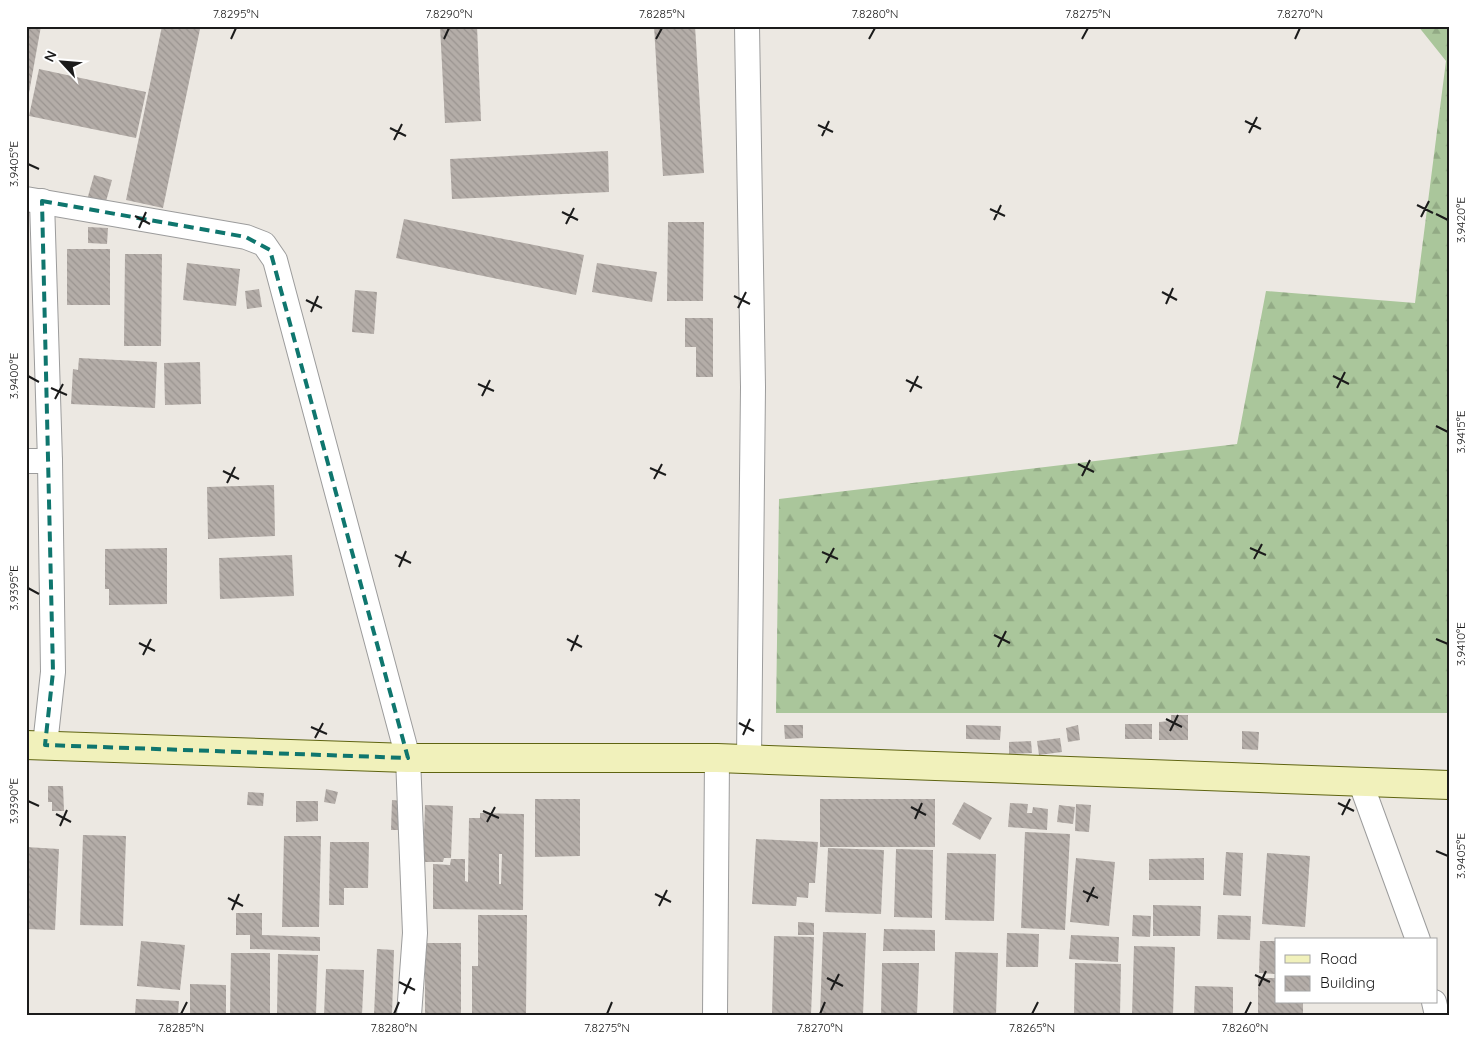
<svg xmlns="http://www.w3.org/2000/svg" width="1475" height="1041" font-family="Quicksand,sans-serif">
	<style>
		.forest { fill: url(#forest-firs) }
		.building { fill: url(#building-back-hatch); fill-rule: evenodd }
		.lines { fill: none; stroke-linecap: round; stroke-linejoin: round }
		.minor-casing { stroke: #9c9c9c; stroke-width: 26 }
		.secondary-casing { stroke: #5f6411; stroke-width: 30 }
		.minor { stroke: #fff; stroke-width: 24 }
		.secondary { stroke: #f1f1bb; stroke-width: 28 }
		.marked { fill: none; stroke: #0f766e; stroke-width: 4; stroke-dasharray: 10 6; stroke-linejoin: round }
		.ticks { fill: none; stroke: #1b1b1b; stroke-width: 2 }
		.neatline { fill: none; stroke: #1b1b1b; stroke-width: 2 }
		.ticks-label { font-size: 12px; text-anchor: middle; fill: #1b1b1b }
	</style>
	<defs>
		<pattern id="forest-firs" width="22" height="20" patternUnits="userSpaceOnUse" patternTransform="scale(1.25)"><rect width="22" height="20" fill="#aac69b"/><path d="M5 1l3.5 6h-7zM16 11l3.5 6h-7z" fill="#92aa85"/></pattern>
		<pattern id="building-back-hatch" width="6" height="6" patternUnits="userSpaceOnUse" patternTransform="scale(1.25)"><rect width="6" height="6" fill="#b4ada8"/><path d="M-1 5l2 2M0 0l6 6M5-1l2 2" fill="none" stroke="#9a9490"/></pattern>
	</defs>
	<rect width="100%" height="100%" fill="#ece8e2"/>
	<polygon class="forest" points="1418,26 1449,26 1449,713 776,713 779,499 1237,444 1266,291 1415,303 1446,61"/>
	<g class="building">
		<polygon points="26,26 41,26 27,104 26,103"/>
		<polygon points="162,26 185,26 200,29 163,208 126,200"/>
		<polygon points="440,26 477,26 481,121 445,123"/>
		<polygon points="654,26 695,26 704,173 663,176"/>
		<polygon points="39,69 146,92 136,138 29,116"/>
		<polygon points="608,151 609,192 452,199 450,159"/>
		<polygon points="94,175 112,180 105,205 87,200"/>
		<polygon points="404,219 584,255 576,295 396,258"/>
		<polygon points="668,222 704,222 703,301 667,301"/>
		<polygon points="88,227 108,228 107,244 88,243"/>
		<rect x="67" y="249" width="43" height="56"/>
		<polygon points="125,254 162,254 161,346 124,346"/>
		<polygon points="187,263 240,269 236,306 183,300"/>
		<polygon points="597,263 657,272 652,302 592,292"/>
		<polygon points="259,289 262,307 247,309 245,291"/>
		<polygon points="355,290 377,292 374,334 352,332"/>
		<polygon points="685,318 713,318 713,377 696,377 696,347 685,347"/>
		<polygon points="79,358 157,362 155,408 71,404 73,369 78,370"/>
		<polygon points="200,362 201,404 165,405 164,363"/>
		<polygon points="274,485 275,536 208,539 207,487"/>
		<polygon points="167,548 167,604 109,605 109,589 105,589 105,549"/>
		<polygon points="292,555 294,596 220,599 219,558"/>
		<polygon points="1171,715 1188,715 1188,740 1159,740 1159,722 1171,721"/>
		<rect x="1125" y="724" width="27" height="15"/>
		<polygon points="784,725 803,725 803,738 785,739"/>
		<polygon points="966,725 1001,726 1000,740 966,739"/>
		<polygon points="1078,725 1080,740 1068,742 1066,728"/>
		<polygon points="1242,731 1259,732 1258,750 1242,749"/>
		<polygon points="1060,738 1062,752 1039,755 1037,741"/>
		<polygon points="1031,741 1032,753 1009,754 1009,742"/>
		<polygon points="48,786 63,786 64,811 52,811 52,802 48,802"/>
		<polygon points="326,789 338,792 335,804 324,802"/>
		<polygon points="248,792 264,793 263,806 247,805"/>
		<polygon points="535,799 580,799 580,856 535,857"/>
		<rect x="820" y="799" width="115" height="48"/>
		<polygon points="392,800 403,801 402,830 391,830"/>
		<polygon points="296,801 318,801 318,821 296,822"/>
		<polygon points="964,802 992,818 980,840 952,824"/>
		<polygon points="1010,803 1028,804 1027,813 1032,813 1033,807 1048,809 1047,830 1008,827"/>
		<polygon points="1076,804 1091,805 1089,832 1075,831"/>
		<polygon points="425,805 453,806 451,858 444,858 443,862 423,862"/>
		<polygon points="1059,805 1075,807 1073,824 1057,822"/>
		<path d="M 480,813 L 524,814 L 523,910 L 433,909 L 433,864 L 450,865 L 451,859 L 465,859 L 465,881 L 468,882 L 469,818 L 480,818 ZM 499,854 L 502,854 L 501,884 L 499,884 Z"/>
		<polygon points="1025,832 1070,834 1065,930 1021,928"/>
		<polygon points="83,835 126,836 123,926 80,925"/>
		<polygon points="284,836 321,836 319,927 282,927"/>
		<polygon points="756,839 818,842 815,883 809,883 808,898 797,897 796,906 752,904"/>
		<polygon points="330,842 369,842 368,888 344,888 344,905 329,905"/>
		<polygon points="26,847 59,849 55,930 26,929"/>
		<polygon points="828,848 884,850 881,914 825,912"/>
		<polygon points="896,849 933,850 932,918 894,917"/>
		<polygon points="1226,852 1243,853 1241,896 1223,895"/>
		<polygon points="947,853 996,854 994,921 945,920"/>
		<polygon points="1267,853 1310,856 1305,927 1262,924"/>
		<polygon points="1076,858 1115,862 1109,926 1070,922"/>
		<polygon points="1204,858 1204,880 1149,880 1149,859"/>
		<polygon points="1153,905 1201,906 1200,936 1153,936"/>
		<polygon points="236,913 262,913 262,935 320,937 320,951 250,949 250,935 236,935"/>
		<polygon points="478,915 527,915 526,1015 472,1015 472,966 478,966"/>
		<polygon points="1133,915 1151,916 1150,937 1132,936"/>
		<polygon points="1218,915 1251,916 1250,940 1217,939"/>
		<polygon points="798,922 814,923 814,935 798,935"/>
		<polygon points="884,929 935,930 935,951 883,951"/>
		<polygon points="823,932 866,933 863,1015 820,1015"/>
		<polygon points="1007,933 1039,934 1038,967 1006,967"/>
		<polygon points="1071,935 1119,937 1118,962 1069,959"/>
		<polygon points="774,936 814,937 811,1015 772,1015"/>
		<polygon points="141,941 185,945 180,990 137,986"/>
		<polygon points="1260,941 1276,941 1276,974 1259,973"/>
		<rect x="425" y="943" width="36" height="72"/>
		<polygon points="1134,946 1175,947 1173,1015 1132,1015"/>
		<polygon points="377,949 394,950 392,1015 374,1015"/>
		<polygon points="955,952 998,953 996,1015 953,1015"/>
		<polygon points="231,953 270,953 270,1015 230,1015"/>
		<polygon points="278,954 318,955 316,1015 277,1015"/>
		<polygon points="882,963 919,963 917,1015 881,1015"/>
		<polygon points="1075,963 1121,964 1120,1015 1074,1014"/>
		<polygon points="326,969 364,970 362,1015 324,1015"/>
		<polygon points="1258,978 1276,978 1276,1002 1303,1002 1303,1015 1258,1015"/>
		<polygon points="190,984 226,985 226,1015 190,1015"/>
		<polygon points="1195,986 1233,987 1233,1015 1194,1015"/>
		<polygon points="136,999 179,1001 178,1015 135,1015"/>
	</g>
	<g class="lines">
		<defs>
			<g id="minor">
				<polyline points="747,26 753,387 749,759"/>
				<polyline points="26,199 246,237 264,244 275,260 408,758 415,933 409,1015"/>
				<polyline points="42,201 50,461"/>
				<polyline points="26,461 50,461 53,672 45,745"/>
				<polyline points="1360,781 1418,940"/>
				<polyline points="1434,1002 1437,1015"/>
				<polyline points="715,1015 717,758"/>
			</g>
			<polyline id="secondary" points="26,745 408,758 717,758 1449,785"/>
		</defs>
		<use href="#minor" class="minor-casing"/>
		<use href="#secondary" class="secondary-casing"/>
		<use href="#minor" class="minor"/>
		<use href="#secondary" class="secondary"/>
	</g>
	<path class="marked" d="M 42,201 L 246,237 L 270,250 L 408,758 L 45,745 L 53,672 Z"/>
	<path class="ticks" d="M 231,39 L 236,28M 444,39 L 449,28M 656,39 L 662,28M 869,39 L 875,28M 1082,39 L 1088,28M 1295,39 L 1300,28M 1245,121 L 1261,129M 818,125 L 833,132M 390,128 L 406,136M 1249,133 L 1257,117M 822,136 L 829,121M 394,140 L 402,124M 28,164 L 39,169M 1417,205 L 1433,213M 990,209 L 1005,216M 562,212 L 578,220M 1436,214 L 1448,220M 135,216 L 150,224M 1421,217 L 1429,201M 994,220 L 1001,205M 566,224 L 574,208M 139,228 L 146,212M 1162,292 L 1177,300M 734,296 L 750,304M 306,300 L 322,308M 1166,304 L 1173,288M 738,308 L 746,292M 311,312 L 318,296M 28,376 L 39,382M 1333,376 L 1349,384M 906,380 L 922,388M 478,384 L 494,391M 51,388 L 67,395M 1337,388 L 1345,372M 910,392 L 918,376M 482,396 L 490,380M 55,399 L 63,384M 1436,426 L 1448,432M 1078,464 L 1094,472M 650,468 L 666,475M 223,471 L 239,479M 1082,476 L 1090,460M 654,479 L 662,464M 227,483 L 235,467M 1250,548 L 1266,555M 822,552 L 838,559M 395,555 L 411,563M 1254,559 L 1262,544M 826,563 L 834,548M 399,567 L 406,551M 28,588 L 39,594M 994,635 L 1010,643M 567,639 L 582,647M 1436,639 L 1448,644M 139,643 L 155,651M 998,647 L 1006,631M 571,651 L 578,635M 143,655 L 151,639M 1166,719 L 1182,727M 739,723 L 754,731M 311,727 L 327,734M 1170,731 L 1178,715M 743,735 L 750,719M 315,738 L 323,723M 28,801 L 39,806M 1338,803 L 1354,811M 911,807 L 926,815M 483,811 L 499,818M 56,814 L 71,822M 1342,815 L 1350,799M 915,819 L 922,803M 487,822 L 495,807M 60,826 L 67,810M 1436,851 L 1448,856M 1083,891 L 1098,898M 655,894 L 671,902M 228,898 L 243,906M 1087,902 L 1094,887M 659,906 L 667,890M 232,910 L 239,894M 1255,975 L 1270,982M 827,978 L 843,986M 399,982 L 415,990M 1259,986 L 1266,971M 831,990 L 839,974M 404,994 L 411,978M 181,1014 L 187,1002M 394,1014 L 399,1002M 607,1014 L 612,1002M 820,1014 L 825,1002M 1032,1014 L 1038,1002M 1245,1014 L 1251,1002"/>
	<rect width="1475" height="1041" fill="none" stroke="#ffffff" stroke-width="55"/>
	<rect x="1275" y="938" width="162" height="65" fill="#ffffff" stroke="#a4a4a4"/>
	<rect x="1285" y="955" width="25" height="8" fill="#f1f1bb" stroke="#a4a4a4"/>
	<text x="1320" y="964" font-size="15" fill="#1b1b1b">Road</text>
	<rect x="1285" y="976" width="25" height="15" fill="url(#building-back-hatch)" stroke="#a4a4a4"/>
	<text x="1320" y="988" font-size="15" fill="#1b1b1b">Building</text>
	<g transform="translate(62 62) rotate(296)" stroke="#ffffff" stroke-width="4" paint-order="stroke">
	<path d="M0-4L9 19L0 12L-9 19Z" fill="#1b1b1b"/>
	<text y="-8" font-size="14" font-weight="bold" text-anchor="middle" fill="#1b1b1b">N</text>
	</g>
	<rect x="28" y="28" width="1420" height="986" class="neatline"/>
	<g class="ticks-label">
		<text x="236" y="18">7.8295°N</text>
		<text x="449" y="18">7.8290°N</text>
		<text x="662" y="18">7.8285°N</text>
		<text x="875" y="18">7.8280°N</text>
		<text x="1088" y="18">7.8275°N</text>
		<text x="1300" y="18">7.8270°N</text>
		<text transform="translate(14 164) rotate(-90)" y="4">3.9405°E</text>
		<text transform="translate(1461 220) rotate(-90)" y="4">3.9420°E</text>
		<text transform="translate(14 376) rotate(-90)" y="4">3.9400°E</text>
		<text transform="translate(1461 432) rotate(-90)" y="4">3.9415°E</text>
		<text transform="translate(14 588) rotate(-90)" y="4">3.9395°E</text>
		<text transform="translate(1461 644) rotate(-90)" y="4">3.9410°E</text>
		<text transform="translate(14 801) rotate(-90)" y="4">3.9390°E</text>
		<text transform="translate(1461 856) rotate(-90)" y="4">3.9405°E</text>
		<text x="181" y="1032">7.8285°N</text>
		<text x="394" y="1032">7.8280°N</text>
		<text x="607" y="1032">7.8275°N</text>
		<text x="820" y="1032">7.8270°N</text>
		<text x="1032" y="1032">7.8265°N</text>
		<text x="1245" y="1032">7.8260°N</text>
	</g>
</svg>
